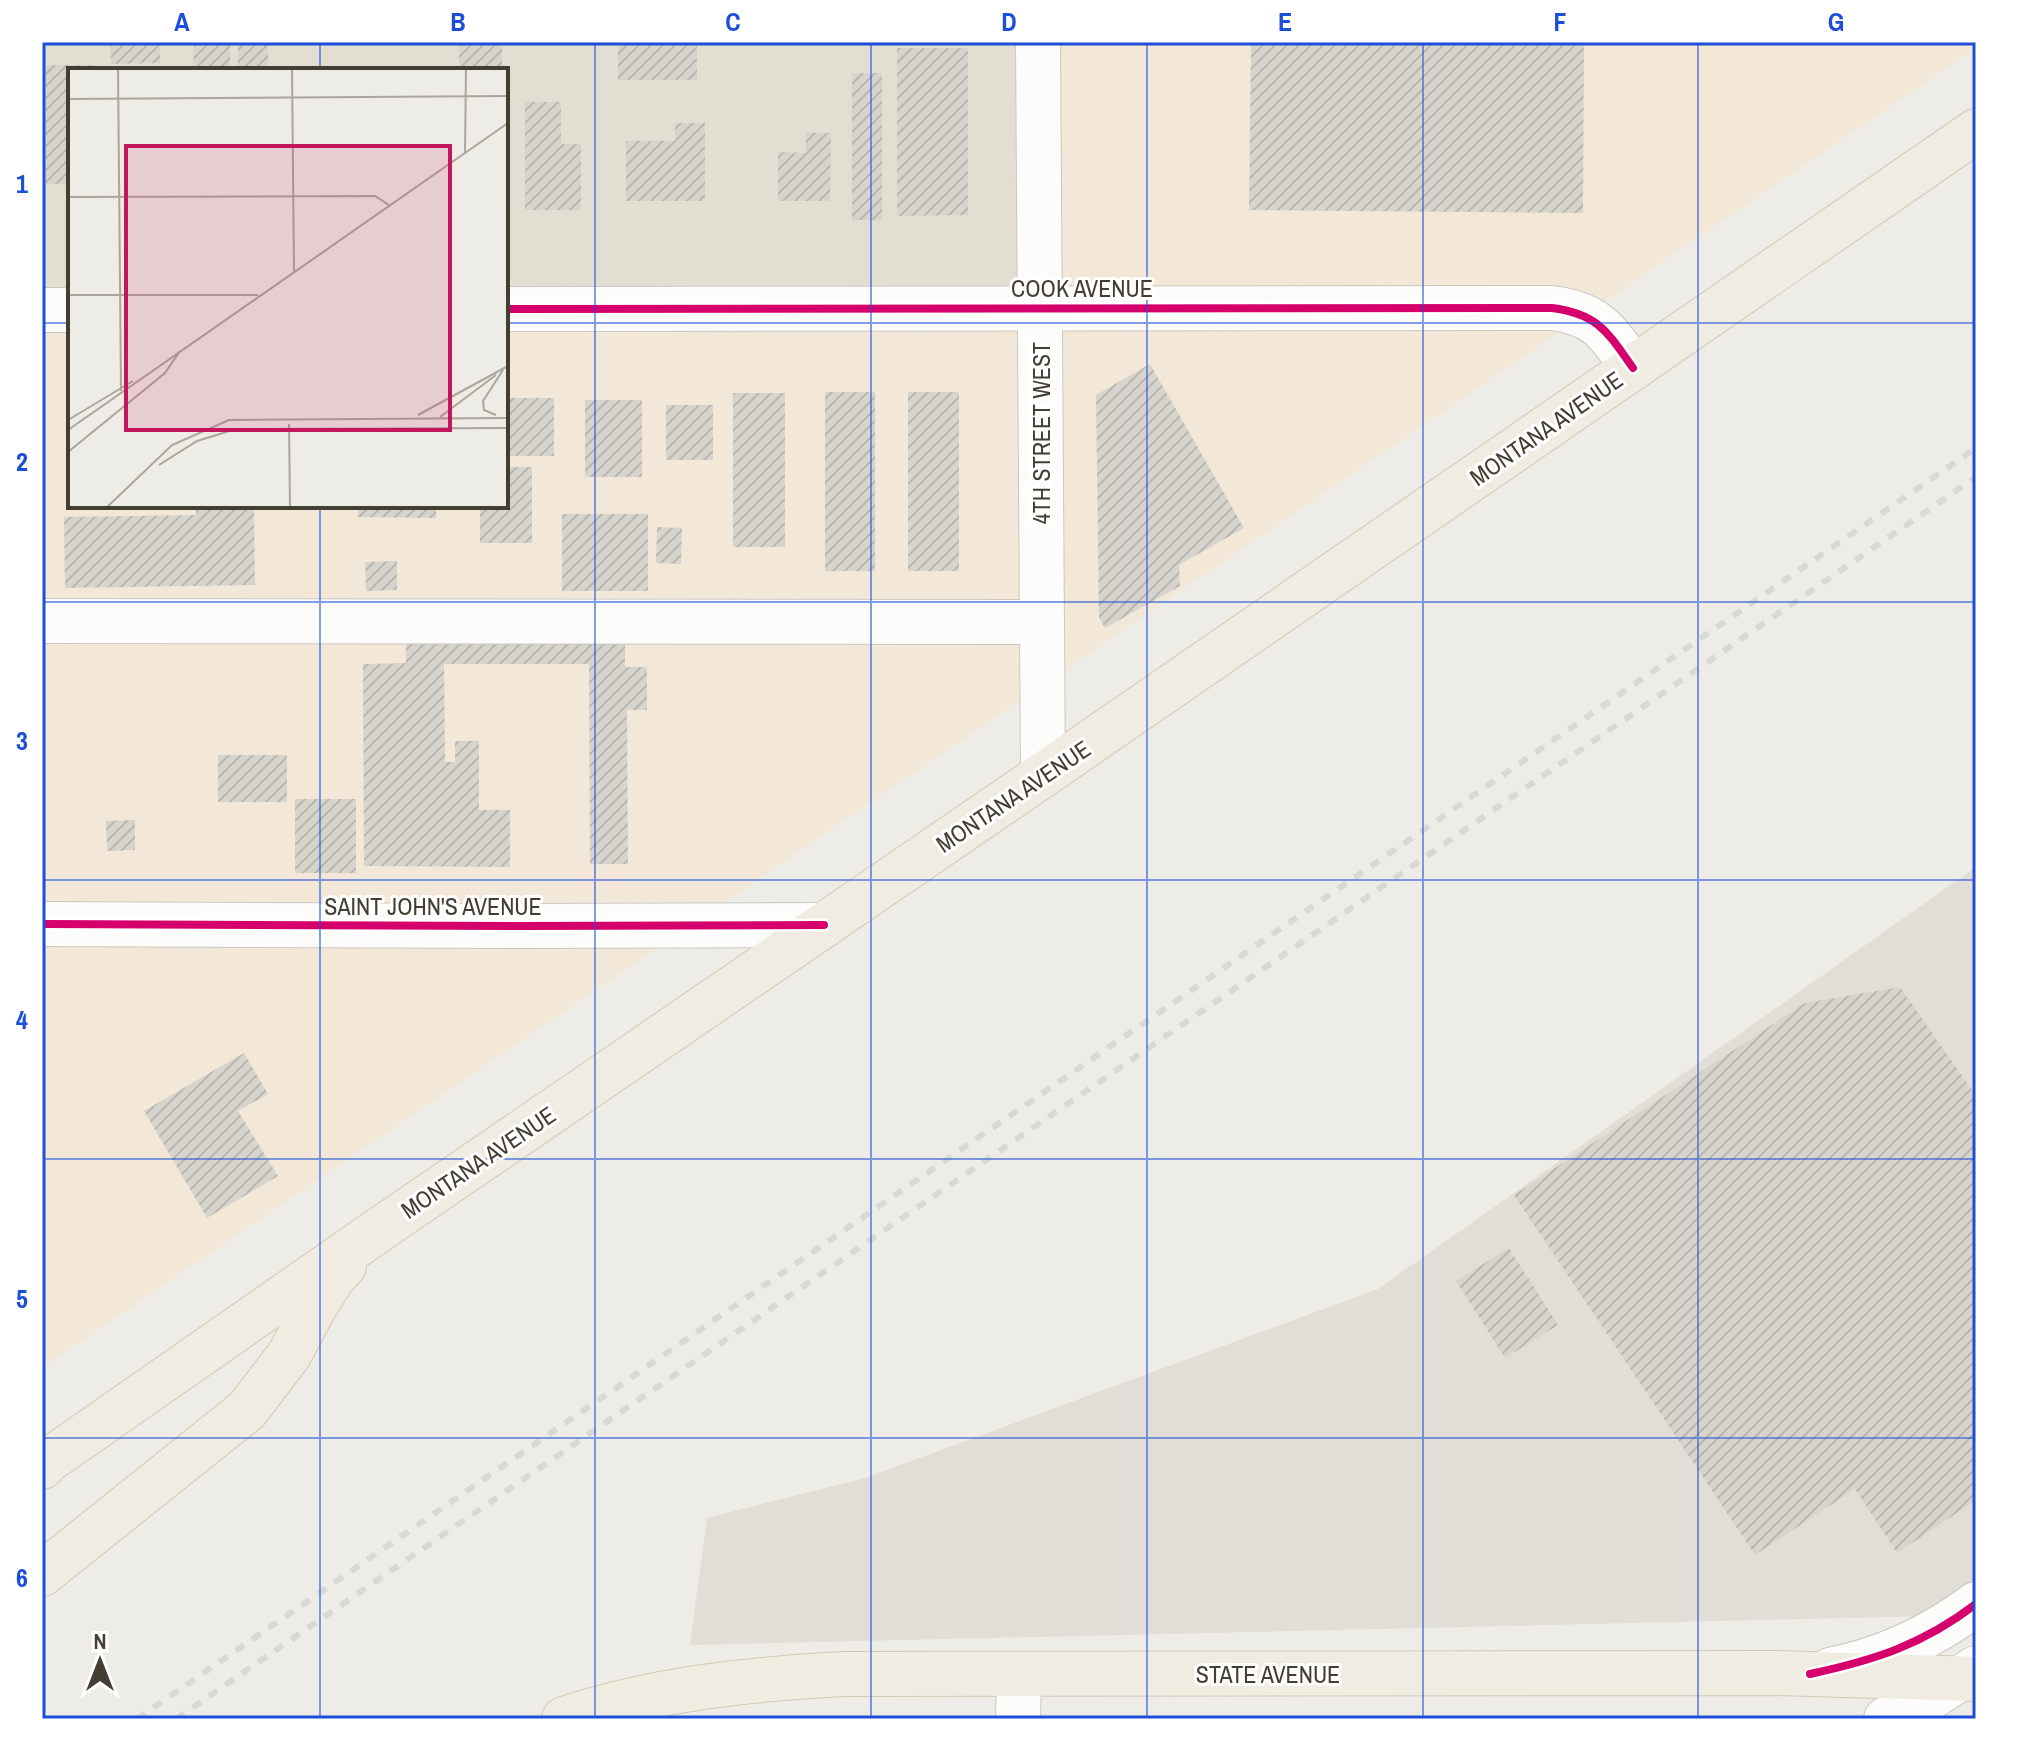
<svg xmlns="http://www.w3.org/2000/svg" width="2018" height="1761" font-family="'Archivo Narrow',sans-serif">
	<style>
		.residential { fill: #e3ded2 }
		.commercial { fill: #f3e8d7 }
		.industrial { fill: #e1ddd7 }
		.building { fill: url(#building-hatch) }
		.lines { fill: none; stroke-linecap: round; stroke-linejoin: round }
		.minor-casing { stroke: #cbc8c2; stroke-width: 46 }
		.major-casing { stroke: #d2c9b2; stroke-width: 46 }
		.minor { stroke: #fcfcfb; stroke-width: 44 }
		.major { stroke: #f0ece2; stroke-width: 44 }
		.rail { stroke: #d8d8d7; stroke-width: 6; stroke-dasharray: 10 10; stroke-linecap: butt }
		.cycleway-casing { stroke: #fff; stroke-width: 13 }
		.cycleway { stroke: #d6006c; stroke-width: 8 }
		.grid { fill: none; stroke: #1d4ed8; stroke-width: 2; stroke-opacity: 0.55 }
		.labels { text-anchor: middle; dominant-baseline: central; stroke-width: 6; stroke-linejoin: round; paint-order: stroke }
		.street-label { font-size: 24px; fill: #443d32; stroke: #fff }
		.inset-road { fill: none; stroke: #aaa69e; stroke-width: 2 }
		.view { fill: #c2185b; fill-opacity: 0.15; stroke: #c2185b; stroke-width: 4 }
		.inset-edge { fill: none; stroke: #443d32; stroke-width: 4 }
		.neatline { fill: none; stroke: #1d4ed8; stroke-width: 3 }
		.grid-label { font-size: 26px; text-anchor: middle; font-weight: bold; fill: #1d4ed8 }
	</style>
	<defs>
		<pattern id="building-hatch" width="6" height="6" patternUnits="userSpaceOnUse" patternTransform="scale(2)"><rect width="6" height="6" fill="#d7d4ce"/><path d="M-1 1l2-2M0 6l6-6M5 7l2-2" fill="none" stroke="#bab7b1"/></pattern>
	</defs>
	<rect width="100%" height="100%" fill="#eeece6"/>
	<polygon class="residential" points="42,42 1038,42 1040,308 506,309 506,70 70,70 70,310 42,310"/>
	<polygon class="commercial" points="1038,42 1976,42 1976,48 42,1368 42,310 70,310 70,506 506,506 506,309 1040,308"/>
	<polygon class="industrial" points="1976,867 1976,1615 690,1645 707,1518 865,1478 1378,1289"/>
	<g class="building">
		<polygon points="110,42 160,42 160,63 111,64"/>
		<polygon points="194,42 230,42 230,70 193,70"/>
		<rect x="238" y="42" width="30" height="28"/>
		<rect x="459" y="42" width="43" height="28"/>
		<rect x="618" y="42" width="79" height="38"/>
		<polygon points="1251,42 1584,42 1583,213 1249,210"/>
		<polygon points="897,48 968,48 968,215 897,216"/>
		<polygon points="46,65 96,65 96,70 70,70 70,184 46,184"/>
		<rect x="852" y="73" width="30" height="147"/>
		<polygon points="525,102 561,102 561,144 581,144 581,210 525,210"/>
		<polygon points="675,123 705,123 705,201 626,201 626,141 675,141"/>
		<polygon points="806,133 831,133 830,201 778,201 778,152 806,153"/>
		<polygon points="1150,364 1244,528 1179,565 1180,586 1105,628 1099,618 1096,395"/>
		<rect x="825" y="392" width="50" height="179"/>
		<rect x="908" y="392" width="51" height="179"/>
		<rect x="733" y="393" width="52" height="154"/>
		<rect x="506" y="398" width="48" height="58"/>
		<rect x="585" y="400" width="57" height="77"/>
		<rect x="666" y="405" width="47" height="55"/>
		<polygon points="506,467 532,467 532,543 480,543 480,506 506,506"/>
		<polygon points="196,506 254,506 255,585 65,588 64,517 196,515"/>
		<polygon points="358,506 436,506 436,518 358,517"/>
		<rect x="562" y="514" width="86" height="77"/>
		<polygon points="657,527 682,528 681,564 656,563"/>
		<polygon points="397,561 397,590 366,591 365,562"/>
		<polygon points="625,630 625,667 647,667 647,710 627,710 628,864 590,864 589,664 444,664 445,762 455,762 455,741 479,741 479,810 510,810 510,867 364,866 363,664 406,663 406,633"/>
		<rect x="218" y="755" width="69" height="47"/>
		<rect x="295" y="799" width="61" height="74"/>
		<polygon points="135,820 135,850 107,851 106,821"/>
		<polygon points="1900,987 1972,1090 1976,1087 1976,1500 1897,1553 1855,1489 1755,1555 1514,1195 1805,1003"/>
		<polygon points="244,1053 268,1094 238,1111 278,1176 207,1218 144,1111"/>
		<polygon points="1509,1248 1558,1325 1505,1358 1456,1281"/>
	</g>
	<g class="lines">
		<defs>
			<g id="minor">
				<polyline points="1038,42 1043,775"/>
				<path d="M 506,309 L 1552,308 C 1599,314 1608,333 1633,368"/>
				<polyline points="42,310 70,310"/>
				<polyline points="42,621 1042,622"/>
				<polyline points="42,924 521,926 824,925"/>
				<path d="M 1830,1670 C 1884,1659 1932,1637 1976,1604"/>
				<polyline points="1018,1719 1019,1674"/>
				<polyline points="1886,1719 1916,1707 1976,1668"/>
			</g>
			<g id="major">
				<polyline points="42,1467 49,1460 373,1234 1043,775 1976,131"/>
				<polyline points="42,1574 247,1410 289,1355 314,1308 333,1278 344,1266"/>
				<path d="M 564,1719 C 655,1689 749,1679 844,1674 L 1775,1673 L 1976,1679"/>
			</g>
		</defs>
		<use href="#minor" class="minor-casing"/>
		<use href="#major" class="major-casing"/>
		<use href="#minor" class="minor"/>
		<use href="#major" class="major"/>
		<g class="rail">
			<polyline points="137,1719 1976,448"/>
			<polyline points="176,1719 1976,477"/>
		</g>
		<defs>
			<g id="cycleway">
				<path d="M 506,309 L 1552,308 C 1599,314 1608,333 1633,368"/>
				<polyline points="42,924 521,926 824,925"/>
				<path d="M 1810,1674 C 1875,1660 1922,1645 1976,1604"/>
			</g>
		</defs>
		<use href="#cycleway" class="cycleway-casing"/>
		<use href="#cycleway" class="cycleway"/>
	</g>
	<path class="grid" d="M 320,42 L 320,70M 595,42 L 595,1719M 871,42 L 871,1719M 1147,42 L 1147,1719M 1423,42 L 1423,1719M 1698,42 L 1698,1719M 42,323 L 70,323M 506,323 L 1976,323M 320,506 L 320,1719M 42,602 L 1976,602M 42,880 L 1976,880M 42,1159 L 1976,1159M 42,1438 L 1976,1438"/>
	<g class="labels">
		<g class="street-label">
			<text x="1082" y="288">COOK AVENUE</text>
			<text transform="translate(1546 428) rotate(-35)">MONTANA AVENUE</text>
			<text transform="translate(1041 433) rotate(-90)">4TH STREET WEST</text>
			<text transform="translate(1013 796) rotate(-34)">MONTANA AVENUE</text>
			<text x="433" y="906">SAINT JOHN'S AVENUE</text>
			<text transform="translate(478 1162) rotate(-34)">MONTANA AVENUE</text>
			<text x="1268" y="1674">STATE AVENUE</text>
		</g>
	</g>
	<g transform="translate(68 68)">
		<rect width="440" height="440" fill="#eeece6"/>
		<path class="inset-road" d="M 50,0 L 53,323M 224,0 L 226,203M 0,31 L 440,28M 397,85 L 398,0M 0,129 L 307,128 L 321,137M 0,227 L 190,227M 350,347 L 440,298M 428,347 L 416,342 L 415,333 L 435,302M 372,349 L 428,307M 0,352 L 65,313M 221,356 L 222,440M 0,362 L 440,55M 0,384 L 97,305 L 112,283M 91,397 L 129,373 L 168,361 L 440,360M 38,440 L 104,377 L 161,352 L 440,350"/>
		<path class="view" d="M 58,78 L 382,78 L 382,362 L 58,362 Z"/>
		<rect width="440" height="440" class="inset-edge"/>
	</g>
	<rect width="2018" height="1761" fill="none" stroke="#ffffff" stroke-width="88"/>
	<g transform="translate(100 1661)" stroke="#ffffff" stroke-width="6" paint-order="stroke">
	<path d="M0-6L14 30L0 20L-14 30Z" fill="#443d32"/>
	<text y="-12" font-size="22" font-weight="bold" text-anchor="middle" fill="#443d32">N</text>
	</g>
	<rect x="44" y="44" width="1930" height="1673" class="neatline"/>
	<g class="grid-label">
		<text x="182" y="31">A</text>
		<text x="458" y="31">B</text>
		<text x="733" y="31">C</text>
		<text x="1009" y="31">D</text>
		<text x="1285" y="31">E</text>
		<text x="1560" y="31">F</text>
		<text x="1836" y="31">G</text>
		<text x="22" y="193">1</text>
		<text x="22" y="471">2</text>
		<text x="22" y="750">3</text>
		<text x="22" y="1029">4</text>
		<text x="22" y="1308">5</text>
		<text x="22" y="1587">6</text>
	</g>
</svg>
